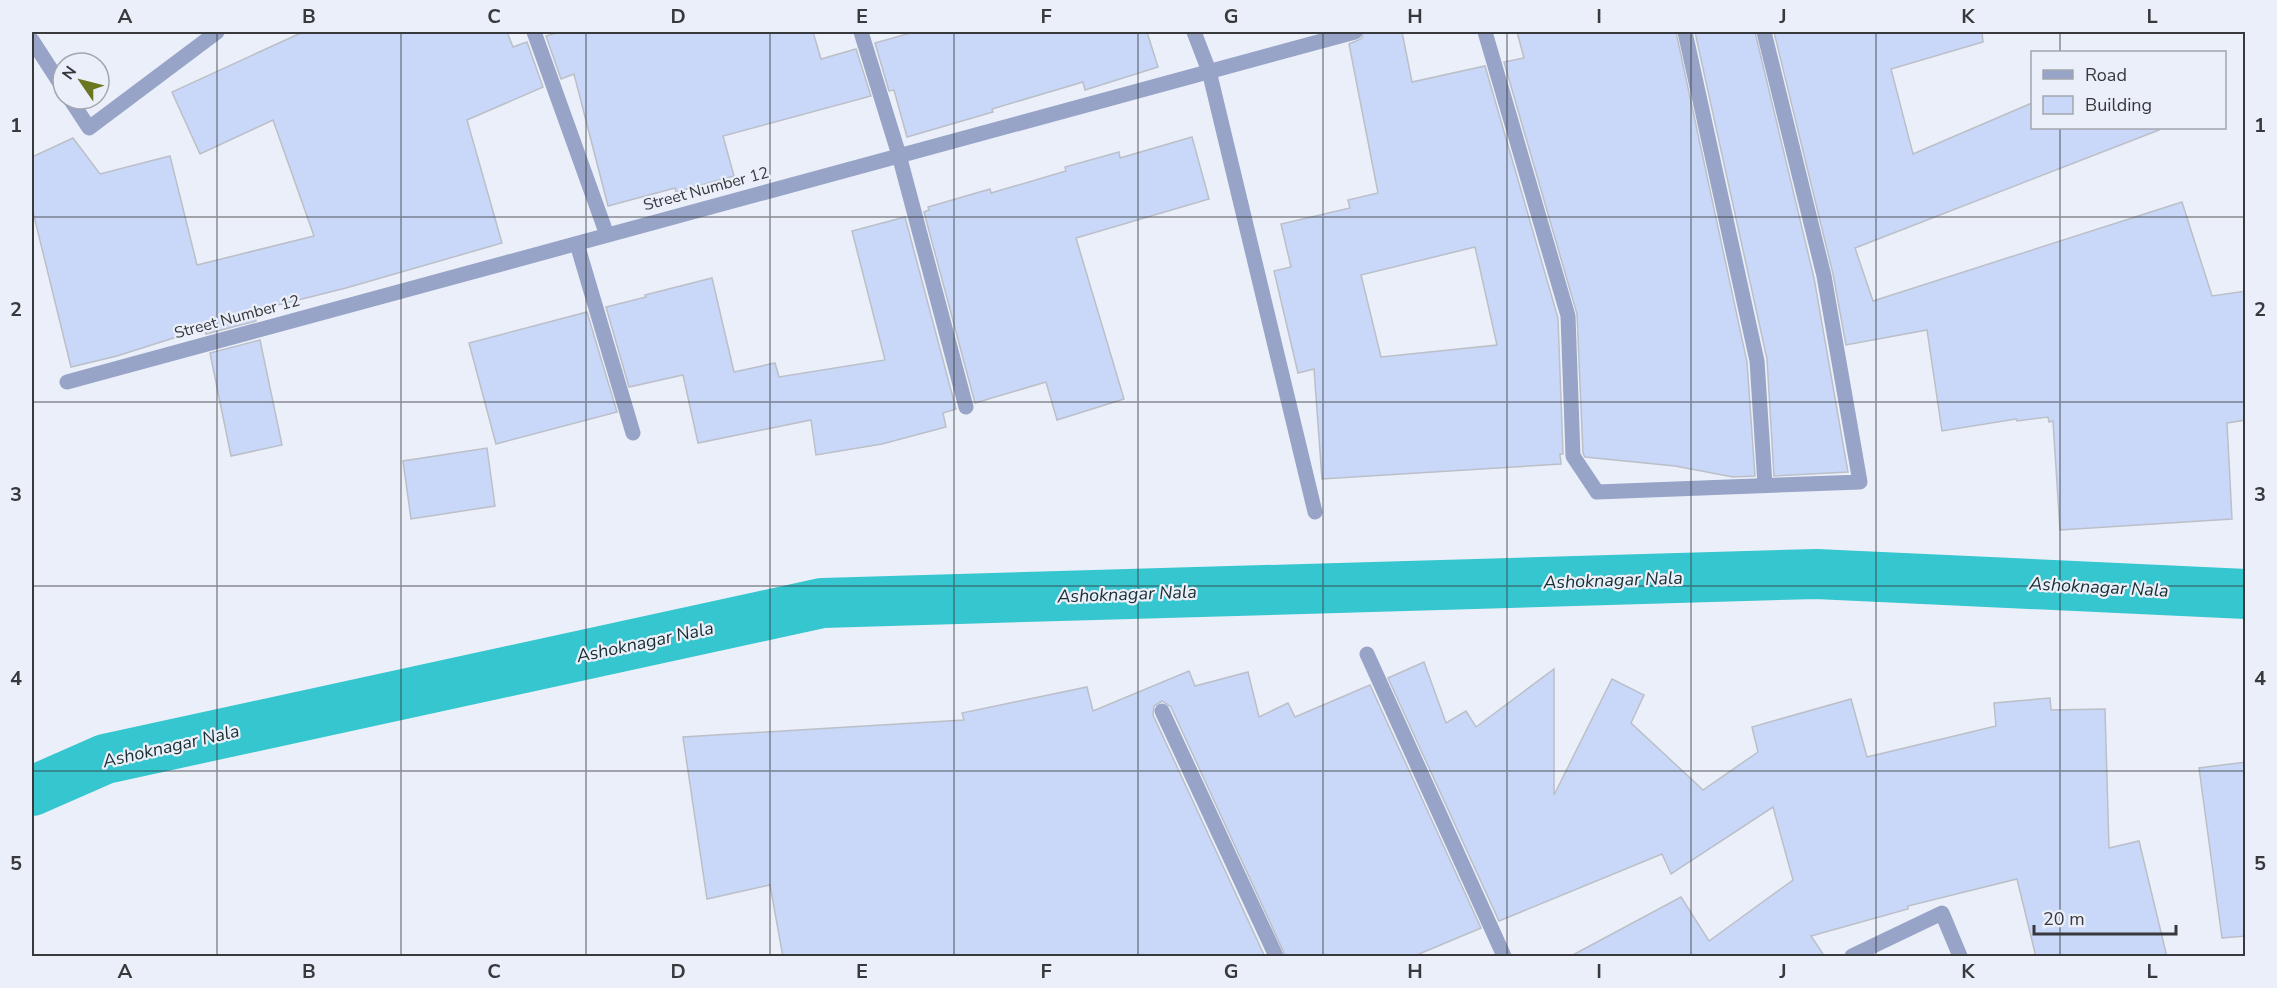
<svg xmlns="http://www.w3.org/2000/svg" width="2277" height="988" font-family="'Nunito Sans',sans-serif">
	<style>
		.lines { fill: none; stroke-linecap: round; stroke-linejoin: round }
		.canal { stroke: #36c6cf; stroke-width: 50 }
		.building { fill: #c9d8f8; stroke: #bbbfc8; stroke-width: 1.5; fill-rule: evenodd }
		.minor { stroke: #97a4c7; stroke-width: 15 }
		.grid { fill: none; stroke: #37393c; stroke-width: 1.5; stroke-opacity: 0.55 }
		.labels { text-anchor: middle; dominant-baseline: central; stroke-width: 4.5; stroke-linejoin: round; paint-order: stroke }
		.street-label { font-size: 16px; fill: #37393c; stroke: #ebeff9 }
		.water-label { font-size: 18px; font-style: italic; fill: #172f30; stroke: #ebeff9 }
		.neatline { fill: none; stroke: #37393c; stroke-width: 2 }
		.grid-label { font-size: 20px; text-anchor: middle; font-weight: bold; fill: #37393c }
	</style>
	<rect width="100%" height="100%" fill="#ebeff9"/>
	<g class="lines">
		<polyline class="canal" points="32,791 105,759 822,603 1816,574 2246,594"/>
	</g>
	<g class="building">
		<polygon points="303,32 507,32 513,47 527,42 543,87 467,120 502,243 346,288 254,311 256,321 206,334 205,328 117,356 71,367 32,208 32,157 73,138 100,174 170,156 197,265 314,236 273,120 200,154 172,92"/>
		<polygon points="560,32 813,32 821,59 856,49 871,96 723,136 734,176 676,192 675,188 608,206 574,74 561,79 546,36"/>
		<polygon points="914,32 1147,32 1158,67 1085,90 1083,82 992,109 993,112 907,137 894,90 889,91 875,43"/>
		<path d="M 1364,32 L 1402,32 L 1412,82 L 1485,66 L 1558,318 L 1563,454 L 1560,454 L 1561,464 L 1322,479 L 1314,369 L 1298,373 L 1274,271 L 1291,267 L 1281,224 L 1350,208 L 1348,200 L 1378,193 L 1349,44 L 1361,39 ZM 1475,247 L 1497,345 L 1381,357 L 1361,275 Z"/>
		<polygon points="1517,32 1676,32 1747,362 1755,476 1733,477 1675,466 1585,457 1583,453 1577,314 1504,62 1524,58"/>
		<polygon points="1695,32 1755,32 1814,278 1848,472 1774,476 1767,359"/>
		<polygon points="1774,32 1982,32 1983,42 1891,69 1913,154 2032,103 2032,128 2158,128 2159,130 1855,248 1873,301 2182,202 2212,296 2246,291 2246,420 2227,423 2232,519 2060,530 2053,421 2049,422 2048,417 2017,421 2016,419 1942,431 1927,330 1846,345 1833,274"/>
		<polygon points="1192,137 1209,199 1076,238 1124,399 1057,420 1046,382 975,403 924,212 929,210 928,207 990,189 991,193 1066,171 1065,167 1119,152 1120,158"/>
		<polygon points="905,217 956,409 943,413 946,427 882,444 816,455 811,420 698,443 683,375 629,387 606,307 646,297 645,295 712,278 734,372 775,363 779,377 885,360 852,231"/>
		<polygon points="587,312 617,412 496,444 469,343"/>
		<polygon points="260,340 282,445 231,456 210,353"/>
		<polygon points="487,448 495,506 411,519 403,461"/>
		<polygon points="1424,662 1446,723 1466,711 1476,727 1554,669 1554,795 1612,679 1644,695 1631,723 1703,790 1758,752 1752,727 1851,699 1867,757 1996,726 1994,703 2050,698 2051,710 2105,709 2109,848 2139,841 2167,957 2036,957 2017,879 1908,906 1908,909 1811,936 1825,957 1569,957 1681,897 1709,941 1793,880 1773,807 1671,874 1662,854 1499,921 1388,678"/>
		<polygon points="1189,671 1195,686 1248,672 1259,717 1288,703 1295,717 1370,685 1481,928 1412,957 1286,957 1171,707 1162,701 1154,706 1153,715 1265,957 783,957 770,885 707,899 683,737 964,720 962,713 1087,687 1093,711"/>
		<polygon points="2246,762 2246,936 2222,938 2199,768"/>
	</g>
	<g class="lines">
		<g class="minor">
			<polyline points="534,32 607,235"/>
			<polyline points="861,32 899,155 966,407"/>
			<polyline points="1194,32 1209,71 1315,512"/>
			<polyline points="1485,32 1568,316 1573,456 1597,492 1860,482 1824,276 1764,32"/>
			<polyline points="1685,32 1757,361 1765,485"/>
			<polyline points="32,40 63,88"/>
			<polyline points="70,99 89,128 217,32"/>
			<polyline points="577,244 633,433"/>
			<polyline points="67,382 1355,32"/>
			<polyline points="1367,654 1504,956"/>
			<polyline points="1162,711 1276,956"/>
			<polyline points="1852,956 1942,913 1960,956"/>
		</g>
	</g>
	<path class="grid" d="M 217,32 L 217,956M 401,32 L 401,956M 586,32 L 586,956M 770,32 L 770,956M 954,32 L 954,956M 1138,32 L 1138,956M 1323,32 L 1323,956M 1507,32 L 1507,956M 1691,32 L 1691,956M 1876,32 L 1876,956M 2060,32 L 2060,52M 2060,128 L 2060,956M 32,217 L 2246,217M 32,402 L 2246,402M 32,586 L 2246,586M 32,771 L 2246,771"/>
	<g class="labels">
		<g class="street-label">
			<text transform="translate(706 189) rotate(-15)">Street Number 12</text>
			<text transform="translate(237 317) rotate(-15)">Street Number 12</text>
		</g>
		<g class="water-label">
			<text transform="translate(1613 580) rotate(-2)">Ashoknagar Nala</text>
			<text transform="translate(2099 587) rotate(3)">Ashoknagar Nala</text>
			<text transform="translate(1127 594) rotate(-2)">Ashoknagar Nala</text>
			<text transform="translate(645 642) rotate(-12)">Ashoknagar Nala</text>
			<text transform="translate(171 746) rotate(-13)">Ashoknagar Nala</text>
		</g>
	</g>
	<rect width="2277" height="988" fill="none" stroke="#ebeff9" stroke-width="66"/>
	<rect x="2031" y="51" width="195" height="78" fill="#ebeff9" stroke="#a3a6ad" stroke-width="1.5"/>
	<rect x="2043" y="70" width="30" height="9" fill="#97a4c7" stroke="#a3a6ad" stroke-width="1.5"/>
	<text x="2085" y="81" font-size="18" fill="#37393c">Road</text>
	<rect x="2043" y="96" width="30" height="18" fill="#c9d8f8" stroke="#a3a6ad" stroke-width="1.5"/>
	<text x="2085" y="111" font-size="18" fill="#37393c">Building</text>
	<g transform="translate(81 81) rotate(305)"><circle r="28" fill="#ebeff9" stroke="#a3a6ad" stroke-width="1.5"/>
	<path d="M0-4.5L10 22L0 15L-10 22Z" fill="#6b7621"/>
	<text y="-9" font-size="16" font-weight="bold" text-anchor="middle" fill="#37393c">N</text>
	</g>
	<path d="M2034 925v9h142v-9" fill="none" stroke="#37393c" stroke-width="3"/>
	<text x="2043" y="925" font-size="18" fill="#37393c" stroke="#ebeff9" stroke-width="4.5" paint-order="stroke">20 m</text>
	<rect x="33" y="33" width="2211" height="922" class="neatline"/>
	<g class="grid-label">
		<text x="125" y="23">A</text>
		<text x="309" y="23">B</text>
		<text x="494" y="23">C</text>
		<text x="678" y="23">D</text>
		<text x="862" y="23">E</text>
		<text x="1046" y="23">F</text>
		<text x="1231" y="23">G</text>
		<text x="1415" y="23">H</text>
		<text x="1599" y="23">I</text>
		<text x="1783" y="23">J</text>
		<text x="1968" y="23">K</text>
		<text x="2152" y="23">L</text>
		<text x="16" y="132">1</text>
		<text x="2260" y="132">1</text>
		<text x="16" y="316">2</text>
		<text x="2260" y="316">2</text>
		<text x="16" y="501">3</text>
		<text x="2260" y="501">3</text>
		<text x="16" y="685">4</text>
		<text x="2260" y="685">4</text>
		<text x="16" y="870">5</text>
		<text x="2260" y="870">5</text>
		<text x="125" y="978">A</text>
		<text x="309" y="978">B</text>
		<text x="494" y="978">C</text>
		<text x="678" y="978">D</text>
		<text x="862" y="978">E</text>
		<text x="1046" y="978">F</text>
		<text x="1231" y="978">G</text>
		<text x="1415" y="978">H</text>
		<text x="1599" y="978">I</text>
		<text x="1783" y="978">J</text>
		<text x="1968" y="978">K</text>
		<text x="2152" y="978">L</text>
	</g>
</svg>
